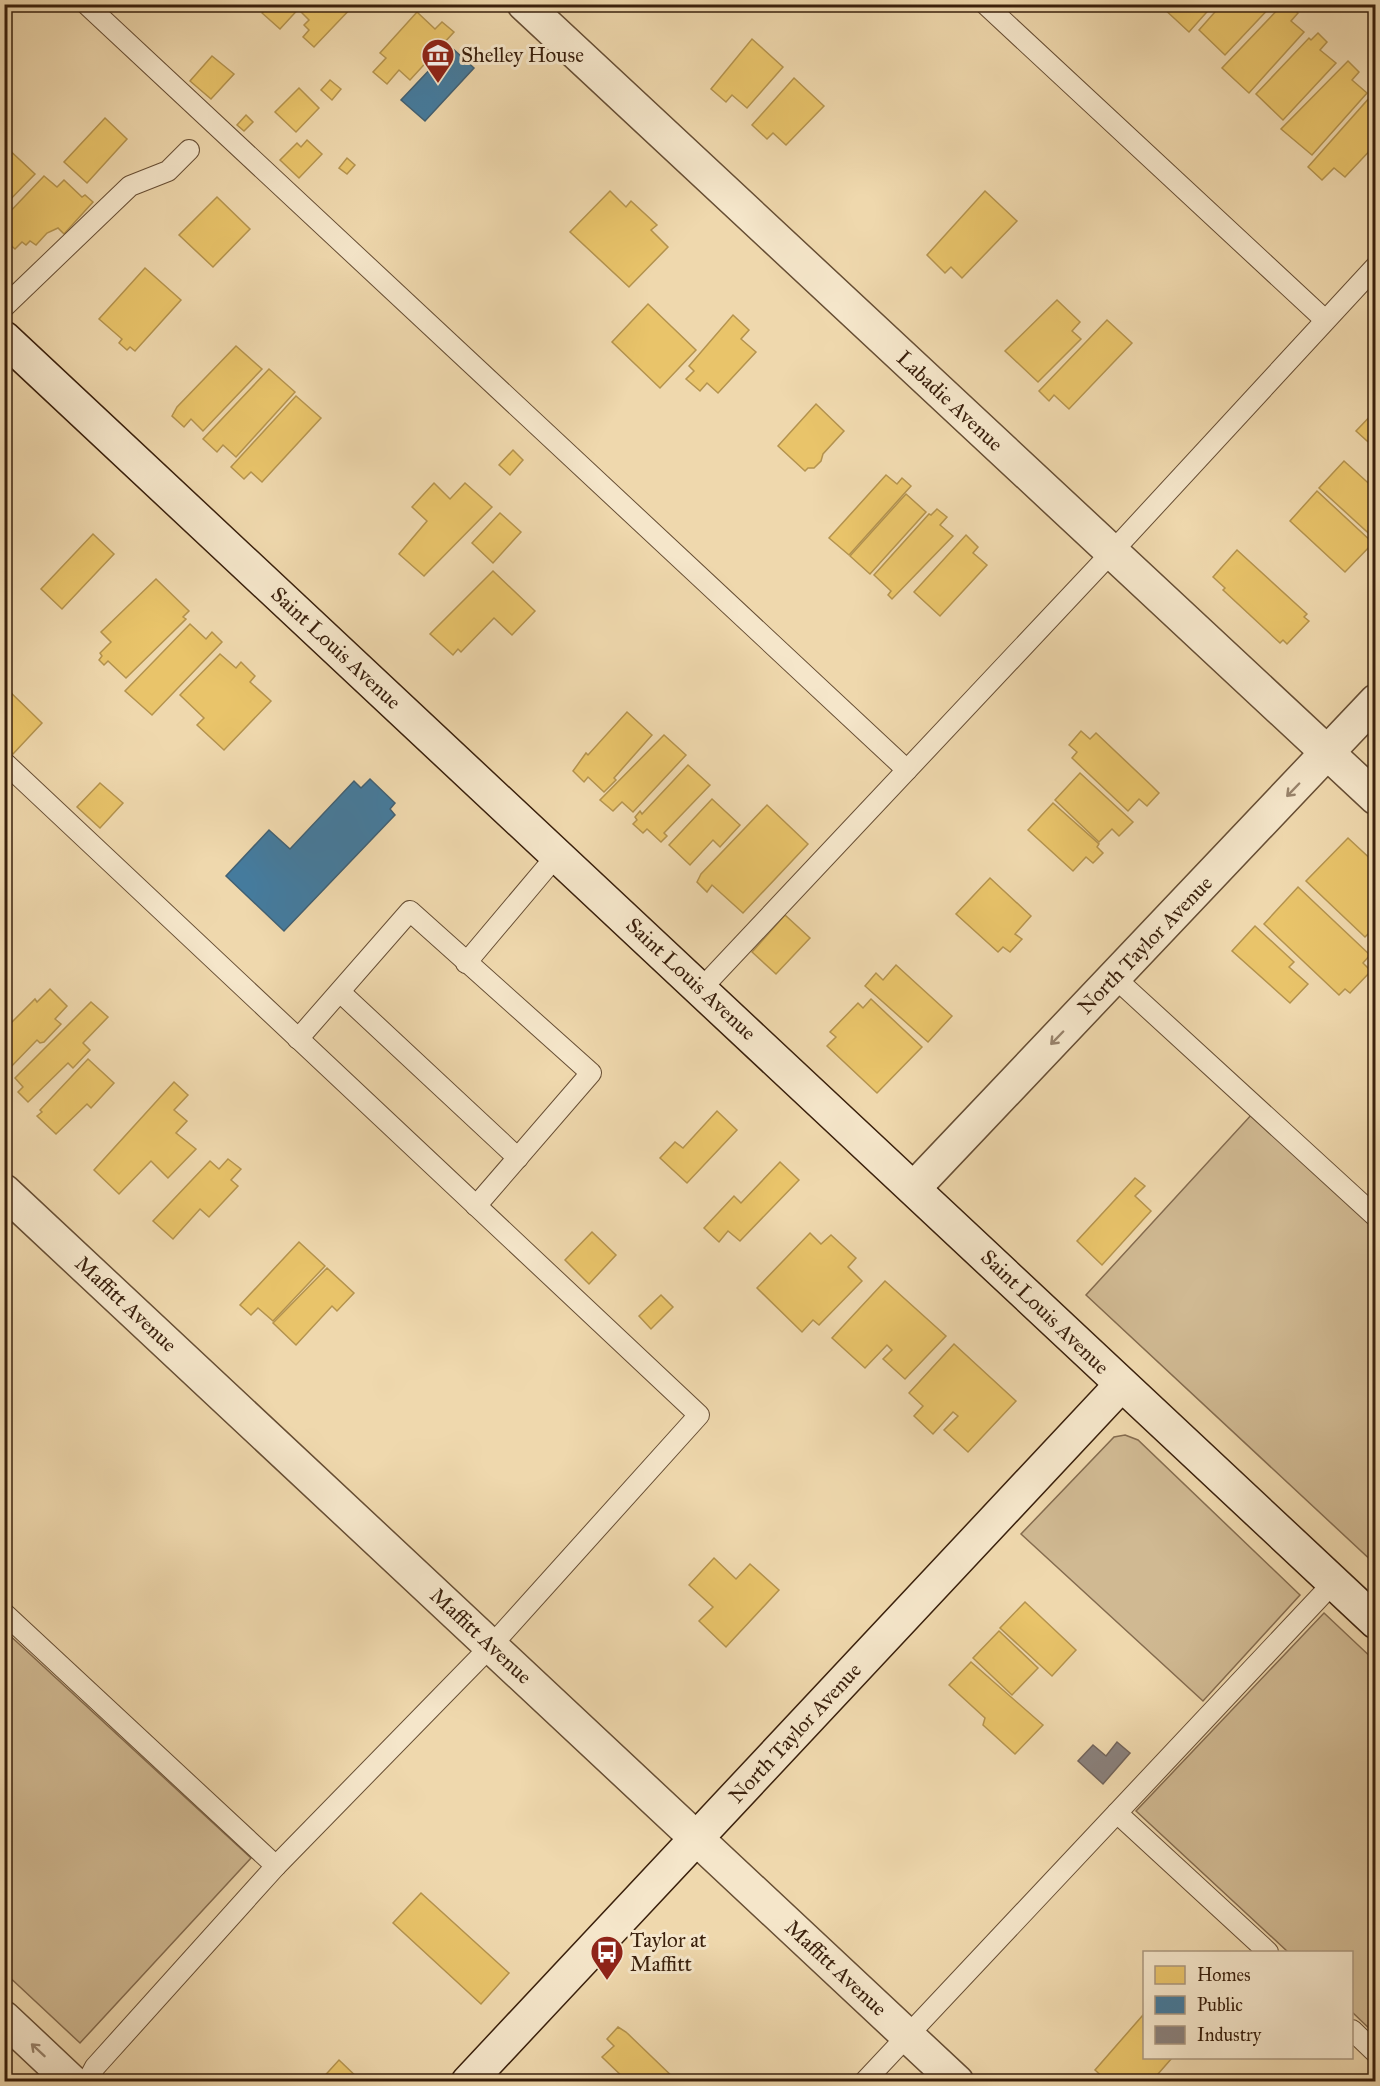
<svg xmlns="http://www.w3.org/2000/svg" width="1380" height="2086" font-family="'IM FELL Great Primer',serif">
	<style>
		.green { fill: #d0b992; stroke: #856c4f; stroke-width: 1.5 }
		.homes { fill: #e9c46a; stroke: #b4934e; stroke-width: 1.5 }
		.public { fill: #457b9d; stroke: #426072; stroke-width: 1.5 }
		.industry { fill: #8a817c; stroke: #72645a; stroke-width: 1.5 }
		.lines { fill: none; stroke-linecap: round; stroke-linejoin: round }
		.lane-casing { stroke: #674e34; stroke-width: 22 }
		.street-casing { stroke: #674e34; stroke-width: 36 }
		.secondary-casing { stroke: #3a200c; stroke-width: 36 }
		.lane { stroke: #f5e6ca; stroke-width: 20 }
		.street { stroke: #f5e6ca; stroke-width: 33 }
		.secondary { stroke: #f5e6ca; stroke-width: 33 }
		.oneway { stroke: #98836b }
		.labels { text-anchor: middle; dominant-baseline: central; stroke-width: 6; stroke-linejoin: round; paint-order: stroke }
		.poi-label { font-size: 21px; fill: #3a200c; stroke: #f5e6ca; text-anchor: start }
		.street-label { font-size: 21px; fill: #3a200c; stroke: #f5e6ca }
	</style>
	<rect width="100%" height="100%" fill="#efd8ad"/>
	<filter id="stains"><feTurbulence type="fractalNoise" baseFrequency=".00333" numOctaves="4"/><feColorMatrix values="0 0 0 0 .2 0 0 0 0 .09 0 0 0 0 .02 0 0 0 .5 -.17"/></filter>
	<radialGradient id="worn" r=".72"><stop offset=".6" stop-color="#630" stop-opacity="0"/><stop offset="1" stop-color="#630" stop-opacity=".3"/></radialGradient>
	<g class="green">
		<polygon points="1253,1113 1375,1229 1375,1564 1086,1295"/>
		<polygon points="1125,1435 1138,1440 1300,1595 1203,1701 1021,1534 1114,1437"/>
		<polygon points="1324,1613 1375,1661 1375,2034 1352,2012 1352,1952 1288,1952 1136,1811"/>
		<polygon points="5,1631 251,1858 80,2043 5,1973"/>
	</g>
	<g class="homes">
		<polygon points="269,4 303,4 280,29 262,13"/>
		<polygon points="307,4 355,4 314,47 303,37 309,30 304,25 309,20 301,12"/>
		<polygon points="1164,4 1214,4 1189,32 1162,7"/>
		<polygon points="1222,4 1273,4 1225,55 1199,30"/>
		<polygon points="1283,4 1289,4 1298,13 1291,21 1304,32 1249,93 1222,68"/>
		<polygon points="417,12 435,29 442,22 454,32 410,80 399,70 387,84 373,72 386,58 380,53"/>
		<polygon points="1318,33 1327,42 1320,50 1336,63 1283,120 1256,94 1309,38 1311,40"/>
		<polygon points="752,39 783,67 747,108 732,95 726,102 711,89"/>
		<polygon points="212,56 234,74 211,99 190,81"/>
		<polygon points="1348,61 1359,72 1352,80 1367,93 1312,155 1281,129"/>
		<polygon points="794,78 824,106 786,145 773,133 767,139 752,125"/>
		<polygon points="330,80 341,89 332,100 321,90"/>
		<polygon points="299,88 319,108 296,132 275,112"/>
		<polygon points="1376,94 1376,144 1345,177 1334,168 1322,180 1308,167 1371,96"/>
		<polygon points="246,115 253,122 244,131 237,125"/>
		<polygon points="105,118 127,139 87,183 64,162"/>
		<polygon points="307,140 322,154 299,178 280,160 297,143 301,147"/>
		<polygon points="4,145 35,174 4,206"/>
		<polygon points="347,158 355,165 347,174 339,168"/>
		<polygon points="44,176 57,187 64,180 82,197 85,195 93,202 64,234 58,228 47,233 36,245 30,241 26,245 22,242 15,249 4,239 4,218"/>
		<polygon points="610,191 626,207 631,201 657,225 651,230 668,247 629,287 570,232"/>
		<polygon points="985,191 1017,221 962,278 951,267 945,273 927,255"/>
		<polygon points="217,197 250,229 213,267 179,235"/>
		<polygon points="145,268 181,300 135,351 130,347 127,350 119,343 122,339 99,319"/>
		<polygon points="1057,300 1080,322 1072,331 1081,339 1038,382 1005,351"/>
		<polygon points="648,304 696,350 660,388 612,342"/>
		<polygon points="733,315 749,330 741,339 756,352 718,393 707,383 700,391 686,379 694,371 689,366"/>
		<polygon points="1107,320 1132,343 1069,409 1054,395 1049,401 1039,391"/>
		<polygon points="236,346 262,369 203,431 191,419 184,427 172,416 177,407"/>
		<polygon points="269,369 295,392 236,457 223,445 217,452 203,439"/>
		<polygon points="296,396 321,418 262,482 251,472 244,479 231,467"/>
		<polygon points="816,404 844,431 823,454 821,461 814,468 808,468 805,471 778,446"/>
		<polygon points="1376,410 1376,449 1356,431"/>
		<polygon points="513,450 523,460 510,475 499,465"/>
		<polygon points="1344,461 1376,490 1376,540 1319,488"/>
		<polygon points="886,475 897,484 902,478 911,486 849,555 829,538"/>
		<polygon points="434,483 450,499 465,483 492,507 424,576 399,554 427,521 412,507"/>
		<polygon points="1317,491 1373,543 1345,572 1290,521"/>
		<polygon points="906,494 926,512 870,574 850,556"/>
		<polygon points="937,509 947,517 940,525 953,536 892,599 888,595 891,591 874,575 929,514 931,515"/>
		<polygon points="500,513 521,532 493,563 472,543"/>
		<polygon points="93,534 114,554 62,609 41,589"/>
		<polygon points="966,535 978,547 973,553 987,565 940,616 914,592"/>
		<polygon points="1237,550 1307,614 1304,617 1309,621 1287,644 1283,640 1280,643 1223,590 1225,588 1213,577"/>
		<polygon points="493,571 535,611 512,635 494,618 461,652 458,649 453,655 430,634"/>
		<polygon points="156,579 189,611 183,617 186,619 126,678 108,661 104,665 99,660 102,656 100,653 111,642 101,632"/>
		<polygon points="190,624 206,639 212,632 222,642 152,715 125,691"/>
		<polygon points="220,654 236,668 241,662 255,676 250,682 271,701 224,750 197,725 204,718 180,695"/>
		<polygon points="4,686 42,723 13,754 4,746"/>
		<polygon points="627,712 652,735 614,778 616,780 604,792 588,777 584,782 573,771 586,753 588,755"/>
		<polygon points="1081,731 1090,739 1096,733 1152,786 1159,793 1147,806 1139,799 1128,811 1072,758 1077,752 1069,745"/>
		<polygon points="664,735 686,755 633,812 622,802 613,811 600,800"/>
		<polygon points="688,765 710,785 664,833 667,836 661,842 647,829 643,833 633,824 637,820 635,817 640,811 642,814"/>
		<polygon points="1080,773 1133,822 1119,836 1112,829 1099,842 1055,800"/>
		<polygon points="100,783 123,803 100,828 77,807"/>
		<polygon points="712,799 740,825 720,847 713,840 690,865 669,845"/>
		<polygon points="1053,803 1099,844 1097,847 1103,853 1093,863 1086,857 1073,871 1028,830"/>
		<polygon points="767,805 808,844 743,913 712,885 707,892 697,882 701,874"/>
		<polygon points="1348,838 1376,864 1376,926 1365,937 1306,881"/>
		<polygon points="990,878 1031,916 1015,934 1022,939 1010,952 1003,947 998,952 956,914"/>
		<polygon points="1298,887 1370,955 1363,963 1371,971 1350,993 1345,989 1339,995 1264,924"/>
		<polygon points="785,915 810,938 776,974 752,952"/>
		<polygon points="1255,926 1294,962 1289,967 1308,984 1290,1003 1232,951"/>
		<polygon points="896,965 952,1016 928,1042 865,986 876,973 883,980"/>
		<polygon points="50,989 67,1006 55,1019 61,1024 44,1042 40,1043 37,1040 6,1072 4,1030 35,999 37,1002"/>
		<polygon points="871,999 922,1047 877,1093 827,1046 836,1037 830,1032 858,1003 863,1008"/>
		<polygon points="91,1002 108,1017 83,1043 90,1050 73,1068 68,1063 28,1102 18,1092 23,1087 15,1078"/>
		<polygon points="88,1059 114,1083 91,1108 87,1104 56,1134 37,1116 42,1112 40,1110"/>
		<polygon points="174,1082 188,1095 174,1110 187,1121 176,1133 196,1149 168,1178 151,1161 119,1194 94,1170"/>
		<polygon points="717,1111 737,1130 687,1183 660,1158 675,1142 683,1148"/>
		<polygon points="228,1159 241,1169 231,1180 238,1186 209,1217 200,1209 173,1239 153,1221 210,1161 219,1169"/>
		<polygon points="780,1162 799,1180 740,1241 728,1231 719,1242 704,1228 734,1196 741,1203"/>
		<polygon points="1135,1178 1145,1186 1135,1196 1151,1211 1102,1265 1077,1241"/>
		<polygon points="592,1232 616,1255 589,1284 565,1260"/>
		<polygon points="810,1233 821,1244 831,1235 856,1258 848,1267 862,1281 819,1325 813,1320 802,1332 757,1288"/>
		<polygon points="299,1242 325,1266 273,1321 258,1308 251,1315 240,1305"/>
		<polygon points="327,1268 354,1293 337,1311 332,1306 296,1345 273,1323"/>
		<polygon points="885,1281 946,1336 905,1379 883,1359 892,1350 887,1345 865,1368 832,1338"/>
		<polygon points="661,1295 673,1307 651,1329 639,1316"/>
		<polygon points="954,1344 1016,1401 968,1452 944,1430 958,1416 953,1412 933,1434 914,1416 923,1406 909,1393"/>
		<polygon points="714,1558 736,1579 750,1564 779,1590 726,1647 699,1621 713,1607 689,1585"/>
		<polygon points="1025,1602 1076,1650 1052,1676 1000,1628"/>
		<polygon points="999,1631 1038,1668 1012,1695 973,1658"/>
		<polygon points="971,1662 1043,1725 1015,1754 983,1725 985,1718 949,1685"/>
		<polygon points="421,1893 509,1973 481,2004 393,1923"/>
		<polygon points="1143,2015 1144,2058 1172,2058 1151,2082 1108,2082 1095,2070"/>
		<polygon points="618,2027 626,2032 678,2082 628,2082 602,2057 614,2046 607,2039"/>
		<polygon points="339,2060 362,2082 319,2082"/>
	</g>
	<g class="public">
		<polygon points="451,47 474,68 425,121 401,100"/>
		<polygon points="370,779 395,803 390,809 395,815 284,931 226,876 269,830 290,849 354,781 361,788"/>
	</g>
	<polygon class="industry" points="1117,1742 1130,1753 1103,1784 1078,1761 1093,1745 1106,1756"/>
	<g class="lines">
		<defs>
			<g id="lane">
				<polyline points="86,4 907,770"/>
				<polyline points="985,4 1324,319"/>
				<polyline points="4,307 130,186 168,171 189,150"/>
				<polyline points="4,762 699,1415 491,1646 276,1866 95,2067 87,2082"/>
				<polyline points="466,963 557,855"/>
				<polyline points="1114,977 1376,1217"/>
				<polyline points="701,989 1112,552 1376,266"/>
				<polyline points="340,992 518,1158"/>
				<polyline points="298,1039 410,911 591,1073 476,1206"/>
				<polyline points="4,1613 276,1866"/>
				<polyline points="1117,1813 1268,1952"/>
				<polyline points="1352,2030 1376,2053"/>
				<polyline points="864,2082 1334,1582"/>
			</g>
			<g id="street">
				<polyline points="524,4 1376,798"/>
				<polyline points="914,1188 1376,701"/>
				<polyline points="4,1191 957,2082"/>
				<polyline points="4,2018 72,2082"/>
			</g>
			<g id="secondary">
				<polyline points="4,338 1376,1622"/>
				<polyline points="468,2082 1121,1385"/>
			</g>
		</defs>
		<use href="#lane" class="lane-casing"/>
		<use href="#street" class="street-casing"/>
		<use href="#secondary" class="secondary-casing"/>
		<use href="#lane" class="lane"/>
		<use href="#street" class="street"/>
		<use href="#secondary" class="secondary"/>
	</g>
	<defs><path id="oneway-shaft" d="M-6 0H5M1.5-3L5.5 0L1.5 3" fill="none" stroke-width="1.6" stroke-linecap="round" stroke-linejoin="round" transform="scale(1.5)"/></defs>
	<g class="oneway">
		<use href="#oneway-shaft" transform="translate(1293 790) rotate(134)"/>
		<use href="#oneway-shaft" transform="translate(1057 1038) rotate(134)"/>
		<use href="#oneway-shaft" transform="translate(38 2050) rotate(-137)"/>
	</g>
	<defs>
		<symbol id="museum-pin" viewBox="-11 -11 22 30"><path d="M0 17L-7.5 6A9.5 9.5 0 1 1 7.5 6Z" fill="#8f2418" stroke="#f5e6ca"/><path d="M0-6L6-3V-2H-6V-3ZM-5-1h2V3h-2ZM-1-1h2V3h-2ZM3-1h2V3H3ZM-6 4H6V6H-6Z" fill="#fff"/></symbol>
		<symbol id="bus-pin" viewBox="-11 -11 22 30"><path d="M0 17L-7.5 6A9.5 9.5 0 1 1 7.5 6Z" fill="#8f2418" stroke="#f5e6ca"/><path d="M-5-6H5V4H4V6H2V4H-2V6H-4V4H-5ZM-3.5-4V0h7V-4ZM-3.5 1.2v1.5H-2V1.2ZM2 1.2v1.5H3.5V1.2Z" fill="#fff"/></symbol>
	</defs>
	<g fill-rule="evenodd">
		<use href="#museum-pin" x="419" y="36" width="38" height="52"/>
		<use href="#bus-pin" x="588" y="1933" width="38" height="52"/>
	</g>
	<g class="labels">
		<g class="poi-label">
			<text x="461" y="55">Shelley House</text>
			<text x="630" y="1940">Taylor at<tspan x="630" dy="24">Maffitt</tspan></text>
		</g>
		<g class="street-label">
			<text transform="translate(950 401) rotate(43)">Labadie Avenue</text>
			<text transform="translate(336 648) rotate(43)">Saint Louis Avenue</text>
			<text transform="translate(1145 945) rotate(-46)">North Taylor Avenue</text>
			<text transform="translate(691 979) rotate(43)">Saint Louis Avenue</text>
			<text transform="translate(126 1304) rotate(43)">Maffitt Avenue</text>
			<text transform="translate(1045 1312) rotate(44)">Saint Louis Avenue</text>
			<text transform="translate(481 1636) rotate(43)">Maffitt Avenue</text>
			<text transform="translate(795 1733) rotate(-47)">North Taylor Avenue</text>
			<text transform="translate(836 1968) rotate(43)">Maffitt Avenue</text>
		</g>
	</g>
	<rect width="1380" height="2086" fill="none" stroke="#efd8ad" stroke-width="24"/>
	<rect x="6" y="6" width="1368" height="2074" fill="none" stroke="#3a200c" stroke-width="3"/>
	<rect x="12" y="12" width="1356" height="2062" fill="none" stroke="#3a200c" stroke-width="1.5"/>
	<rect x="1143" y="1951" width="210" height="108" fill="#f5e6ca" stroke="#aa977e" stroke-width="1.5"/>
	<rect x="1155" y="1966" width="30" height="18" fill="#e9c46a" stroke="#aa977e" stroke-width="1.5"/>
	<text x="1197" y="1981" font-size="18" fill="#3a200c">Homes</text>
	<rect x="1155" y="1996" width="30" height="18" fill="#457b9d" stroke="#aa977e" stroke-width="1.5"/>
	<text x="1197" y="2011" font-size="18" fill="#3a200c">Public</text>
	<rect x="1155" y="2026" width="30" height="18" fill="#8a817c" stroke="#aa977e" stroke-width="1.5"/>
	<text x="1197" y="2041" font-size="18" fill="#3a200c">Industry</text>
	<rect width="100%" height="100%" filter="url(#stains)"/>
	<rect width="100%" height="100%" fill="url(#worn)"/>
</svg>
